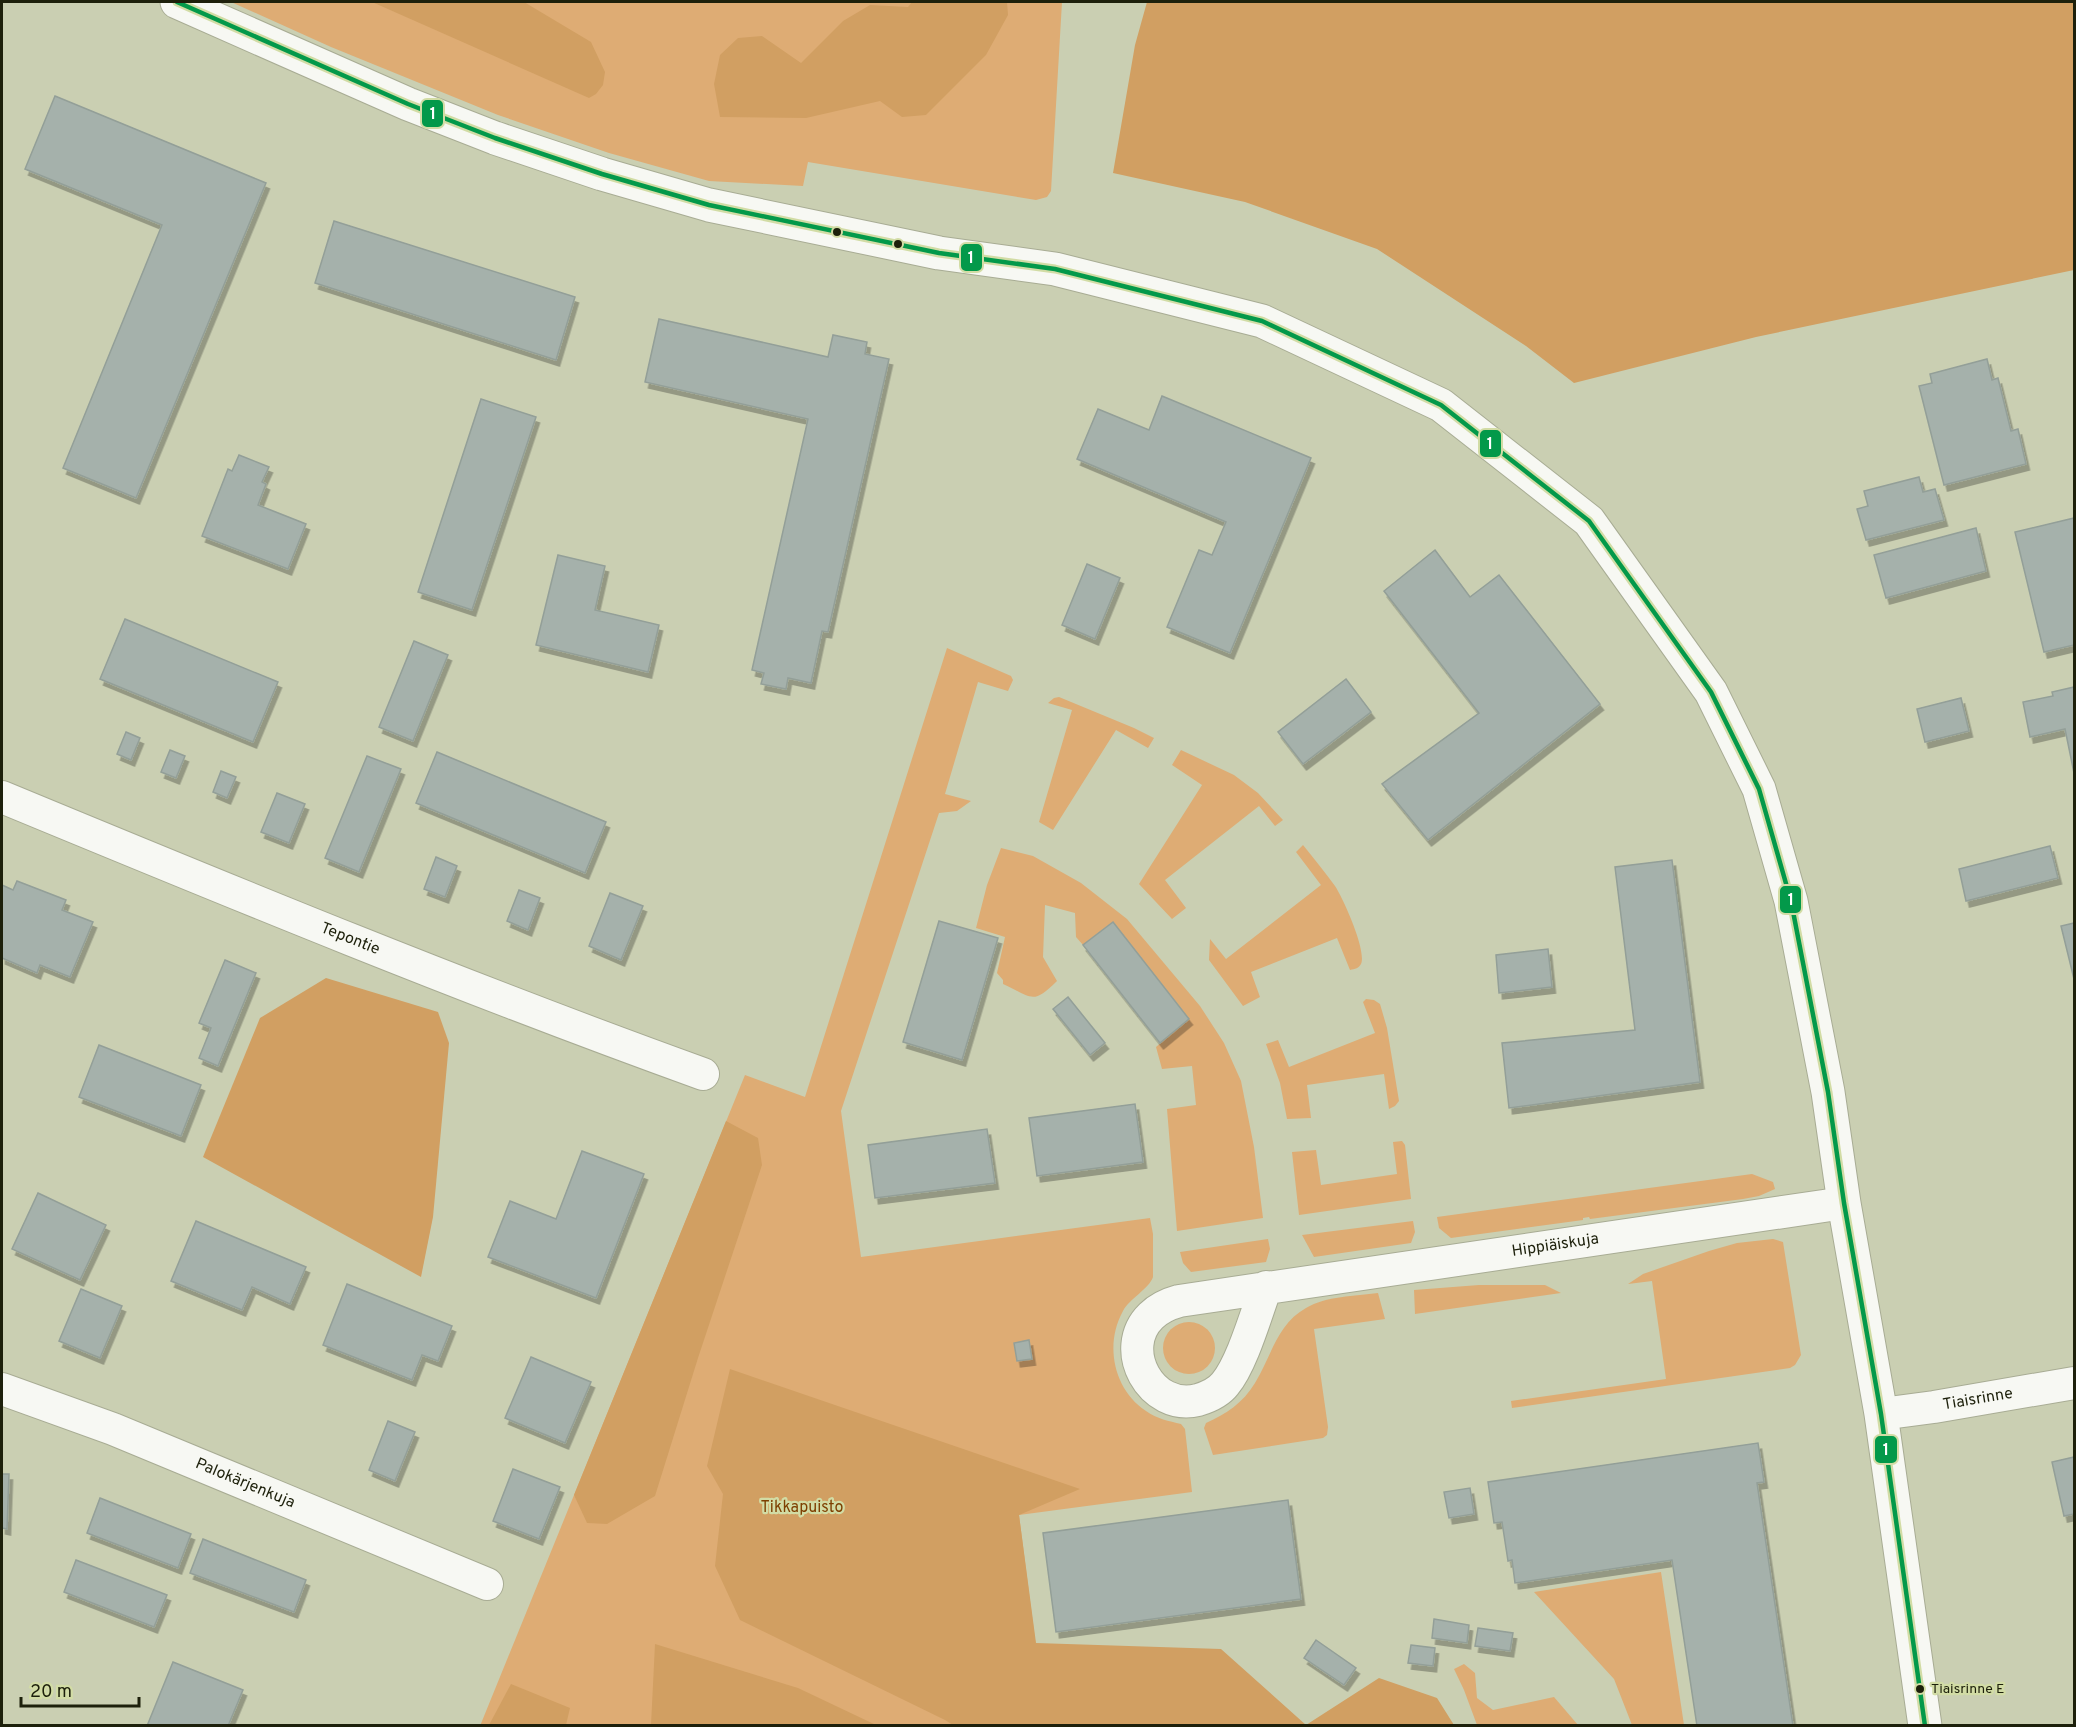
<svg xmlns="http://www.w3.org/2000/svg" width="2076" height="1727" font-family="Overpass,sans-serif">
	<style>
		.green { fill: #deac74 }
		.forest { fill: #d19f62 }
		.building { fill: #a5b1ab; stroke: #939f98; stroke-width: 1.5; filter: url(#shadow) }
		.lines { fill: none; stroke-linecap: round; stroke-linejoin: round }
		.minor-casing { stroke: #a8ac94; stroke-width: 34 }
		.tertiary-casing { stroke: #a8ac94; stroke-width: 35 }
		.minor { stroke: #f7f8f3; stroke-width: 32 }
		.tertiary { stroke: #f7f8f3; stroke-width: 33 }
		.bus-1-casing { stroke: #d2dca5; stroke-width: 9 }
		.bus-1 { stroke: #03994a; stroke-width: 4.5 }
		.bus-dot { fill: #1d200b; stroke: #d2dca5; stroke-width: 2 }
		.labels { text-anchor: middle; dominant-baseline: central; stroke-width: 4.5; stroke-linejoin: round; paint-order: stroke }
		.bus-label { font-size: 14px; fill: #1d200b; stroke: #d2dca5; text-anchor: start }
		.street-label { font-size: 16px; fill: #1d200b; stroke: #d2dca5 }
		.park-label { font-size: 16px; fill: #7e3f00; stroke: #d2dca5 }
		.line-badge { stroke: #d2dca5; stroke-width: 2 }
		.badge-label { font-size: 16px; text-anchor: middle; font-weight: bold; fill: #fff }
	</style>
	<defs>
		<filter id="shadow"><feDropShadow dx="3.5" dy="6" stdDeviation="0" flood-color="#0004"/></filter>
	</defs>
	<rect width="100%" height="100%" fill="#cacfb2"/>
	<g class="green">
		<polygon points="231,2 1062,2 1051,191 1047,197 1036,200 808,162 803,186 709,181 609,153 498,115 331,47"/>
		<path d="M 947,648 L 1011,676 L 1013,680 L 1008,691 L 978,682 L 945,794 L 971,801 L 957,811 L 939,813 L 841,1111 L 861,1257 L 1150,1218 L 1153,1234 L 1153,1277 C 1149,1289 1130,1298 1123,1311 C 1104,1345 1114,1390 1146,1411 C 1157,1419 1169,1421 1181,1424 L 1185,1429 L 1192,1492 L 1019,1515 L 1046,1725 L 480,1726 L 745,1075 L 805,1097 Z"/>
		<polygon points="1059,697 1134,728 1154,738 1148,748 1116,730 1053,830 1039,822 1072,710 1048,703 1054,698"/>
		<polygon points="1181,750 1234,775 1258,793 1283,820 1275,826 1259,806 1165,880 1186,908 1172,919 1139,884 1202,785 1172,765"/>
		<path d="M 1303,845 C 1314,859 1325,872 1335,886 C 1343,898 1367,951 1361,964 C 1359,968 1355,969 1350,970 L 1337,938 L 1251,972 L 1260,997 L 1243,1006 L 1209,960 L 1210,939 L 1226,959 L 1321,885 L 1296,852 Z"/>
		<path d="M 1001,848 L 1033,856 L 1081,883 L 1127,919 L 1200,1006 L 1224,1043 L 1241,1081 L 1254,1147 L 1263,1218 L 1177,1231 L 1167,1109 L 1196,1105 L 1192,1066 L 1162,1069 L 1156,1047 L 1189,1019 L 1113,922 L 1083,945 L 1076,937 L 1075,913 L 1045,905 L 1043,957 L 1057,981 C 1032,1006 1032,997 1003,984 L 1003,980 L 997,973 L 1005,937 L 976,928 L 987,885 Z"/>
		<polygon points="1366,999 1374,1000 1380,1004 1387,1028 1399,1101 1395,1106 1389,1109 1384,1074 1307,1085 1311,1118 1287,1119 1280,1083 1266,1044 1278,1040 1289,1067 1375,1033 1363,1002"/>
		<polygon points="1402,1141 1405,1145 1411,1199 1299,1215 1292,1152 1316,1150 1321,1185 1397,1174 1393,1142"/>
		<polygon points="1752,1174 1773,1182 1775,1189 1759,1196 1743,1199 1590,1219 1589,1217 1583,1218 1583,1220 1451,1238 1439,1228 1437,1217"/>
		<polygon points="1413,1221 1415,1232 1411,1243 1314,1257 1302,1235"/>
		<polygon points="1268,1239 1270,1249 1266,1262 1191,1272 1183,1263 1180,1252"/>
		<polygon points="1773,1239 1783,1242 1801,1355 1795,1365 1790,1368 1512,1408 1511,1401 1666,1379 1652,1281 1628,1284 1643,1274 1709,1251 1737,1243"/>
		<polygon points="1479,1285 1545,1285 1561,1293 1415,1314 1414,1290"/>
		<path d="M 1378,1293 L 1385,1319 L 1314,1329 L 1328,1427 L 1327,1435 L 1323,1438 L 1213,1455 L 1204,1428 L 1206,1423 C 1226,1414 1243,1403 1255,1383 C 1271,1357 1277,1324 1306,1308 C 1326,1296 1355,1296 1378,1293 Z"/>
		<circle cx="1189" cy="1348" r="26"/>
		<polygon points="1661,1572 1684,1725 1632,1725 1614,1679 1534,1592"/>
		<polygon points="1464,1664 1475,1673 1477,1698 1493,1710 1554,1697 1578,1725 1477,1725 1464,1690 1454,1669"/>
	</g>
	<g class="forest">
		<polygon points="372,2 524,2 591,42 605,72 603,85 596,94 589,98"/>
		<polygon points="912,2 1007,2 1008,15 986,55 926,115 902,117 880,101 806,118 720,117 714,84 720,55 738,38 762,36 801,63 843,21 870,5 908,7"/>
		<polygon points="1147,2 2074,2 2074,270 1756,337 1574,383 1526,346 1377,249 1245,202 1113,173 1135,45"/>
		<polygon points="326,978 438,1012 449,1043 433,1217 421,1277 203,1157 260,1018"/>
		<polygon points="726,1121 758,1138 762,1165 698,1358 655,1496 607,1524 587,1523 574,1495"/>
		<polygon points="730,1369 1080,1489 1019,1515 1036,1643 1221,1649 1306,1725 1379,1678 1437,1698 1454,1725 953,1725 945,1720 740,1620 715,1566 723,1494 707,1466"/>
		<polygon points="655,1644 798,1688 876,1725 651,1725"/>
		<polygon points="511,1684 570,1708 566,1725 489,1725"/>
	</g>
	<g class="building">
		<polygon points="55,96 266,183 136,498 63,468 162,225 25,169"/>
		<polygon points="334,221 575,297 556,360 315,283"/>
		<polygon points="659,319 828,357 833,335 867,342 865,354 889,359 828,632 822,631 811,683 788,678 786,689 761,684 764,673 752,670 808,419 645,382"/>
		<polygon points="1987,359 1992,380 1998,378 2011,431 2018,429 2026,464 1944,485 1919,386 1932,383 1930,374"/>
		<polygon points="1162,396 1311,458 1230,653 1167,627 1199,550 1212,555 1226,522 1077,459 1098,409 1149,430"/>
		<polygon points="481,399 536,417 472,610 418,592"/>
		<polygon points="239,455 269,467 262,482 266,484 258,505 306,524 288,569 202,536 228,469 232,471"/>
		<polygon points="1919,477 1923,492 1935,489 1944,520 1866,540 1857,509 1868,506 1864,491"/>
		<polygon points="2074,518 2074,645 2044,652 2015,532"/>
		<polygon points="1976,528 1986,571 1886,598 1874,555"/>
		<polygon points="1435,550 1470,597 1499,575 1600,704 1428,840 1382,784 1479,713 1384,591"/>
		<polygon points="558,555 605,566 595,610 659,625 648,672 536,645"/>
		<polygon points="1087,564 1120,578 1095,639 1062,625"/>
		<polygon points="125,619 278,682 253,742 100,679"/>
		<polygon points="414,641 448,655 413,741 379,727"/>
		<polygon points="1346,679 1371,712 1303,764 1278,732"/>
		<polygon points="2074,687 2074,773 2065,729 2030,737 2023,702 2053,696 2052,692"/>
		<polygon points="1961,698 1969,731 1925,742 1917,709"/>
		<polygon points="126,732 140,738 131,760 117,754"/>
		<polygon points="170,750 185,756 176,778 161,772"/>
		<polygon points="437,752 606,822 585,873 416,803"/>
		<polygon points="367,756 401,769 359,872 325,858"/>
		<polygon points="221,771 236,777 227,798 213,792"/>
		<polygon points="277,793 305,804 289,843 261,832"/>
		<polygon points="2050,846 2058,878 1966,901 1959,869"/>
		<polygon points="436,857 457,866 445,897 424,889"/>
		<polygon points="1672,860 1700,1082 1509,1108 1502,1043 1635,1030 1615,867"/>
		<polygon points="17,881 66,900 62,910 93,922 70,977 40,965 37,973 2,958 2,885 13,890"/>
		<polygon points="519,890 540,898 528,930 507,921"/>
		<polygon points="610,893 643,906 621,960 589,946"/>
		<polygon points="939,921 998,938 962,1060 903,1042"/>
		<polygon points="1113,922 1189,1019 1160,1043 1083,945"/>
		<polygon points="2074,923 2074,979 2061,926"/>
		<polygon points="1548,949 1552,987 1499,993 1496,955"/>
		<polygon points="225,960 256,973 218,1066 199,1058 211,1028 199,1023"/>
		<polygon points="1068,997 1105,1043 1090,1055 1053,1009"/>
		<polygon points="99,1045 201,1085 181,1136 79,1097"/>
		<polygon points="1135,1104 1143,1162 1037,1176 1029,1118"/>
		<polygon points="987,1129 995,1183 875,1198 868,1145"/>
		<polygon points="582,1151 644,1174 596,1298 488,1257 510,1201 556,1219"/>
		<polygon points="38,1193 106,1225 80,1280 12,1249"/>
		<polygon points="196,1221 306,1267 290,1304 252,1287 242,1310 171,1281"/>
		<polygon points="347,1284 452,1326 438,1361 422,1355 412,1380 323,1345"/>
		<polygon points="81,1289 122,1306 100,1358 59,1341"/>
		<polygon points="1029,1340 1032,1359 1017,1361 1014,1343"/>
		<polygon points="531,1357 591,1382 565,1443 505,1418"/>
		<polygon points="388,1421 415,1432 395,1481 369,1470"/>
		<polygon points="1758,1443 1764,1482 1757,1483 1793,1726 1697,1726 1672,1560 1515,1583 1512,1560 1508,1561 1502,1522 1494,1523 1488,1482"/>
		<polygon points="2074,1457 2074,1514 2064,1516 2052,1462"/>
		<polygon points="513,1469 560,1487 539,1539 493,1521"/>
		<polygon points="2,1474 9,1474 7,1529 2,1528"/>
		<polygon points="1470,1488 1474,1514 1449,1518 1444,1492"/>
		<polygon points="100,1498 191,1534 178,1568 87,1533"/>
		<polygon points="1288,1500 1301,1599 1056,1632 1043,1533"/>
		<polygon points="203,1539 306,1580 294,1612 190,1573"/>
		<polygon points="76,1560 167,1595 154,1627 64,1592"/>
		<polygon points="1434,1619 1469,1625 1467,1643 1432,1638"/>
		<polygon points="1478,1628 1513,1633 1510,1651 1475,1646"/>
		<polygon points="1316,1640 1356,1668 1344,1685 1304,1658"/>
		<polygon points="1411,1645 1435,1648 1433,1666 1408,1663"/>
		<polygon points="173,1662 243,1690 228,1726 147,1726"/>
	</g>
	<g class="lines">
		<defs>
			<g id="minor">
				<path id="s1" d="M 2,797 C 234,893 467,989 703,1074"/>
				<path id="s2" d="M 1266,1287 C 1256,1314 1242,1364 1225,1384 C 1218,1393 1208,1397 1198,1400 C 1151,1412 1117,1349 1151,1316 C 1159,1308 1168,1304 1179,1301 L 1844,1203"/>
				<path id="s3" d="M 2,1389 L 113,1429 L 487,1584"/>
				<path id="s4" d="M 1881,1414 L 1934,1407 L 2074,1383"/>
			</g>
			<polyline id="tertiary" points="177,2 408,104 495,138 602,174 709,205 939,253 1055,269 1262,321 1441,405 1589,521 1711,692 1759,789 1791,901 1828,1092 1844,1203 1881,1414 1925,1726"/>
		</defs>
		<use href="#minor" class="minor-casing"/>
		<use href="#tertiary" class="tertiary-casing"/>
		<use href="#minor" class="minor"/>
		<use href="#tertiary" class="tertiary"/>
		<defs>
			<polyline id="bus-1" points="177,2 408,104 495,138 602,174 709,205 939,253 1055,269 1262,321 1441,405 1589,521 1711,692 1759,789 1791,901 1828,1092 1844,1203 1881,1414 1925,1726"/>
		</defs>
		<use href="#bus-1" class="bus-1-casing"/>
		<use href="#bus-1" class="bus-1"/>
	</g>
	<g class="bus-dot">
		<circle cx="837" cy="232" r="5"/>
		<circle cx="898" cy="244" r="5"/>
		<circle cx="1920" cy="1689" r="5"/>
	</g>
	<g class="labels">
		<g class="bus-label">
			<text x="1931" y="1689">Tiaisrinne E</text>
		</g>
		<g class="street-label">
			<text stroke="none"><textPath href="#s1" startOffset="376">Tepontie</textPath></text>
			<text stroke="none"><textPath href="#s2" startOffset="678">Hippiäiskuja</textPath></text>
			<text stroke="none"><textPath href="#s4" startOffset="98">Tiaisrinne</textPath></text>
			<text stroke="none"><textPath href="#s3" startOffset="261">Palokärjenkuja</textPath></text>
		</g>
		<g class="park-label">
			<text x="802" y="1508">Tikkapuisto</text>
		</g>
	</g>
	<g class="line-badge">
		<rect x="421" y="99" width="23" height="29" rx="6" fill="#03994a"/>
		<rect x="960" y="243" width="23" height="29" rx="6" fill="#03994a"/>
		<rect x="1479" y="429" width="23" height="29" rx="6" fill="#03994a"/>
		<rect x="1779" y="885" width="23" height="29" rx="6" fill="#03994a"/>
		<rect x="1874" y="1435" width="24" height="29" rx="6" fill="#03994a"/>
	</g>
	<g class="badge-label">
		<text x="433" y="119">1</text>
		<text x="971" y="263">1</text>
		<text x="1490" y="449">1</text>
		<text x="1791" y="905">1</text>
		<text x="1886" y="1455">1</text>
	</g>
	<rect width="2076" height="1727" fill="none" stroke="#1d200b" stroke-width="6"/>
	<path d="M21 1697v9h118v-9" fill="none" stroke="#1d200b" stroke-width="3"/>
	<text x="30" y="1697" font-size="18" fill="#1d200b" stroke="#d2dca5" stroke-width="4.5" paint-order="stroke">20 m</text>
</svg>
